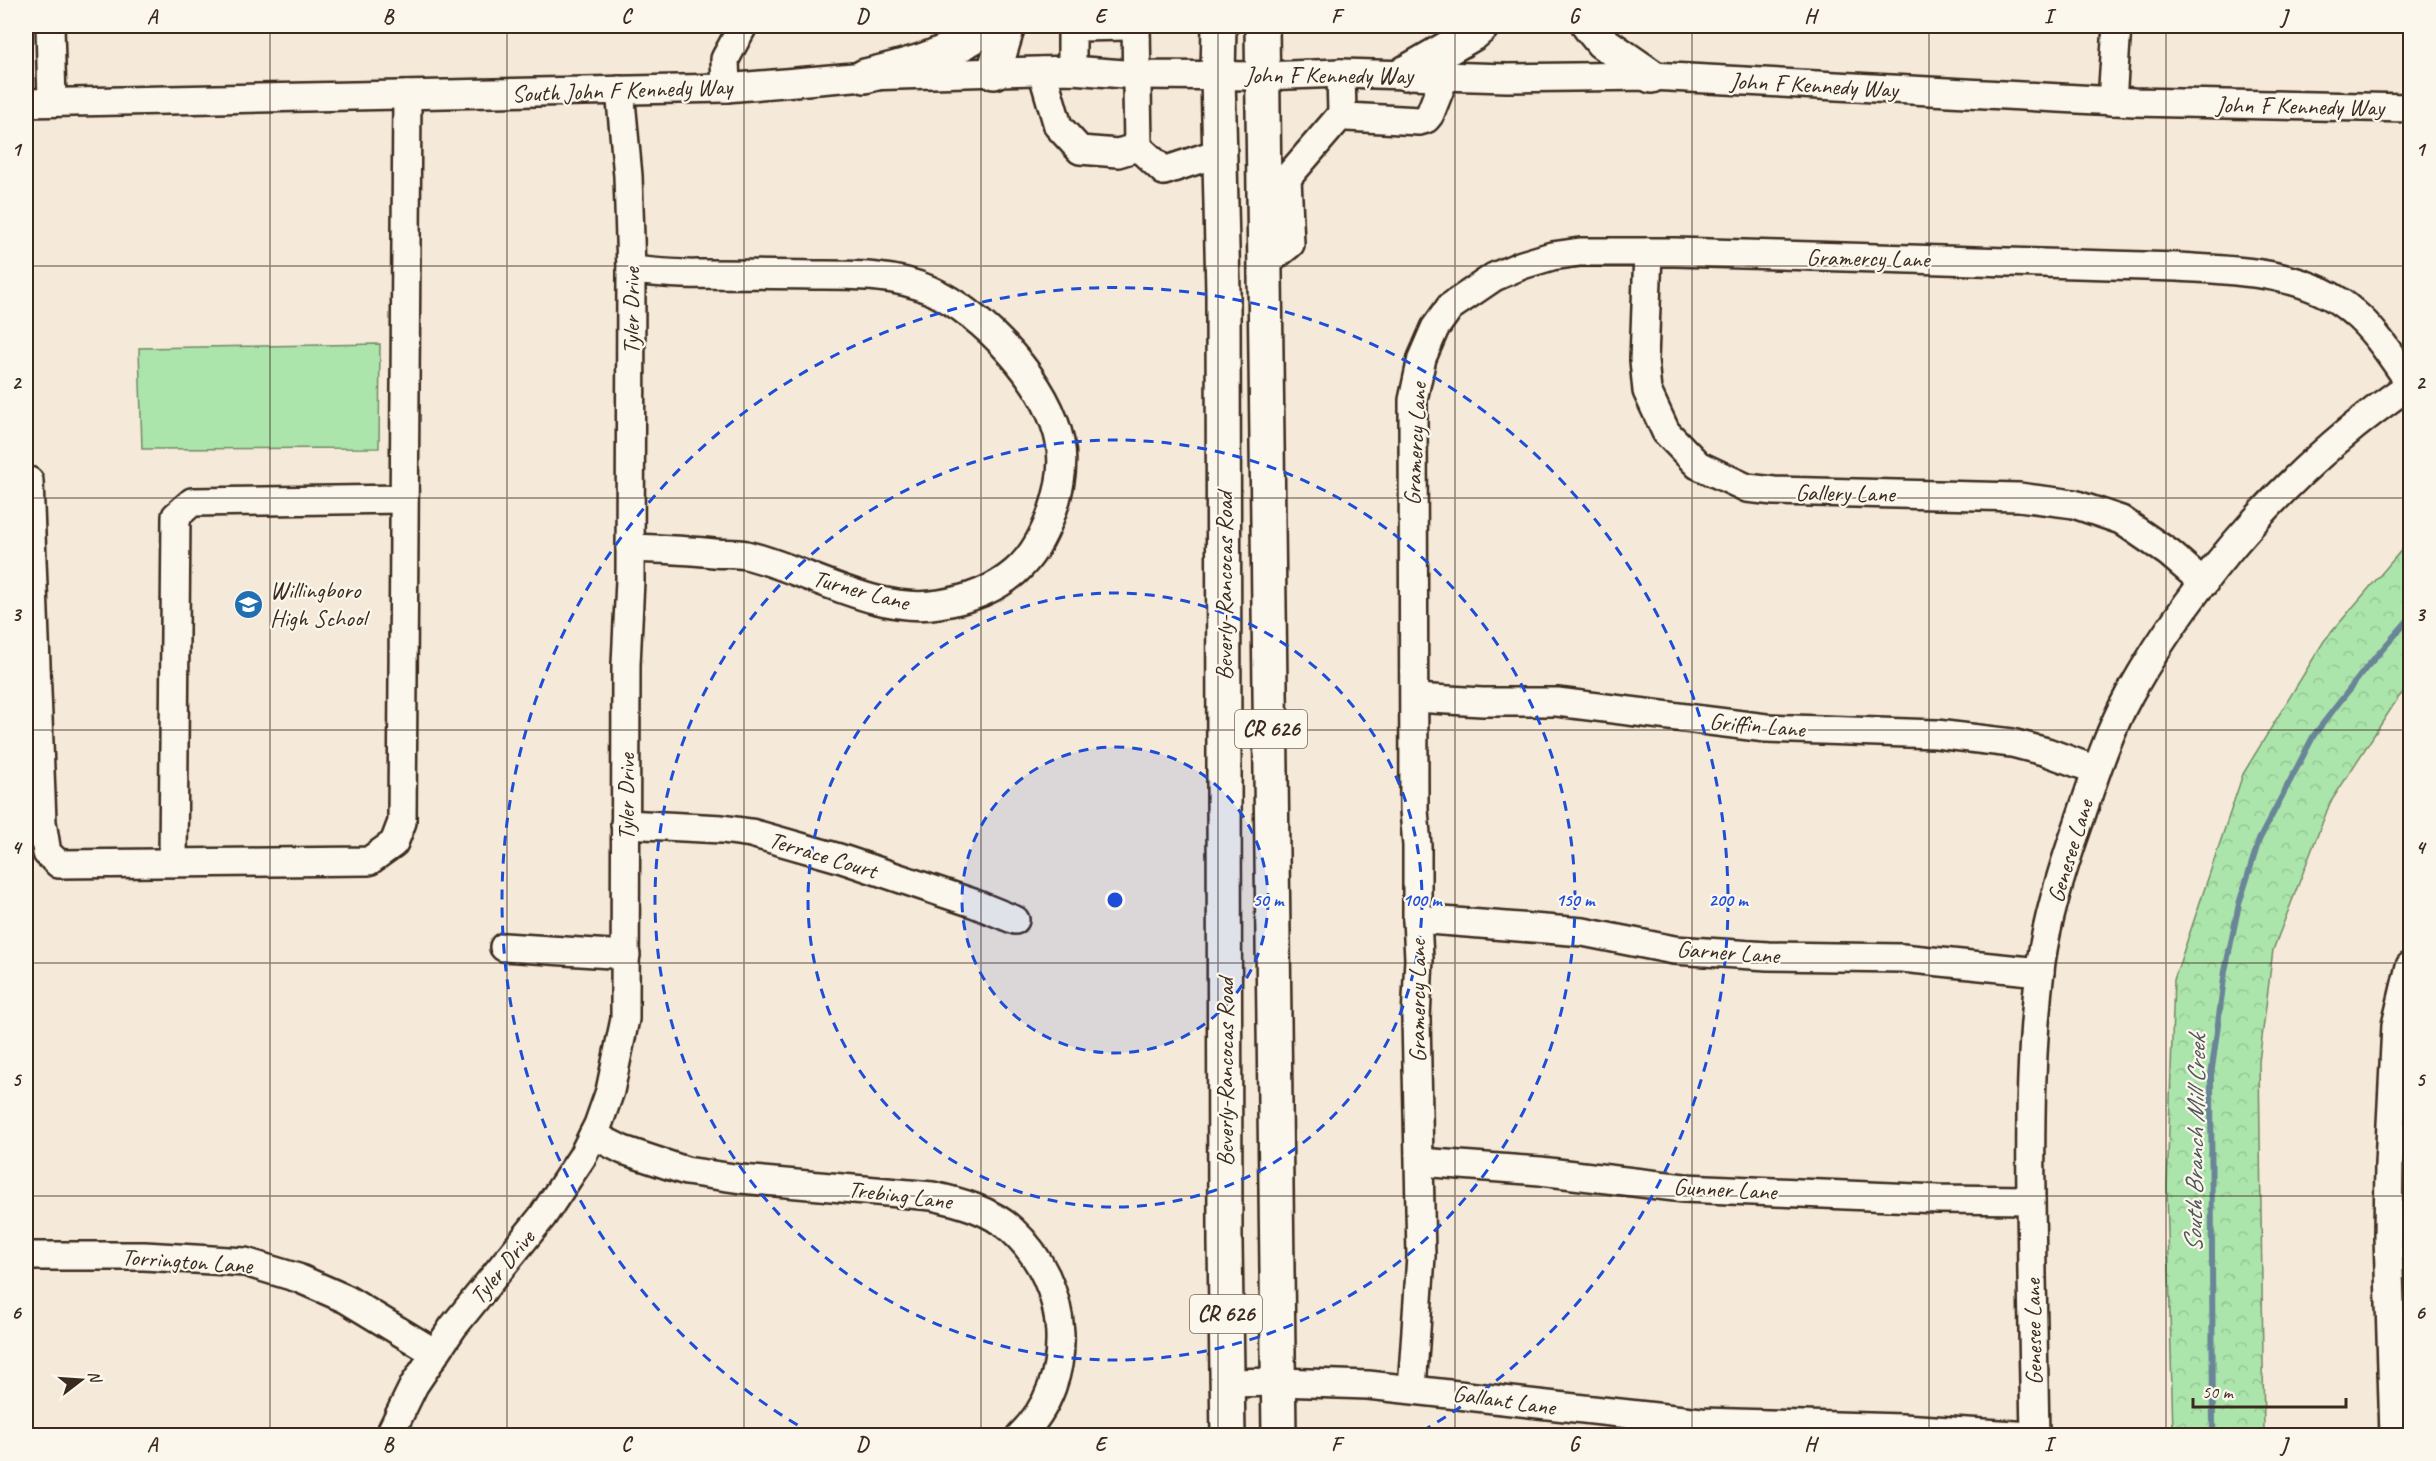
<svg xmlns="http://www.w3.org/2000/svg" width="2436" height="1461" font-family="Caveat,sans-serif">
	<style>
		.forest { fill: url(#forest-crowns); stroke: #738864; stroke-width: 1.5 }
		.garden { fill: #abe5ab; stroke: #738864; stroke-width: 1.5 }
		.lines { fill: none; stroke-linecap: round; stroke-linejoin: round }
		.stream { stroke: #698597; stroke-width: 6 }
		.minor-casing { stroke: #3b2a1e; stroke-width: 32 }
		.major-casing { stroke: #3b2a1e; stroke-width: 38 }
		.minor { stroke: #fbf7ec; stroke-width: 27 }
		.major { stroke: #fbf7ec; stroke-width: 33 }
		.grid { fill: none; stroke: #3b2a1e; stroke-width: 1.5; stroke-opacity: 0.55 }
		.ring { fill: none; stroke: #1d4ed8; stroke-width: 3; stroke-dasharray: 10 8 }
		.labels { text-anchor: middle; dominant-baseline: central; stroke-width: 4.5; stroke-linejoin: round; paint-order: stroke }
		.shield { fill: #fbf7ec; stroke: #75685c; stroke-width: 1.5 }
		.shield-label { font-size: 22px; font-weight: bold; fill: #3b2a1e }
		.street-label { font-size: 24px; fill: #3b2a1e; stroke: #fbf7ec }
		.poi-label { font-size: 24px; fill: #3b2a1e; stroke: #fbf7ec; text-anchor: start }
		.water-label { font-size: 26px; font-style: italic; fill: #52585a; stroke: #fbf7ec }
		.centre { fill: #1d4ed8; stroke: #fbf7ec; stroke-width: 3 }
		.ring-label { font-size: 18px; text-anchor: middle; font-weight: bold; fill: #1d4ed8; stroke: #fbf7ec; stroke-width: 4.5; stroke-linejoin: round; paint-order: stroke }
		.neatline { fill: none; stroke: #3b2a1e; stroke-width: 2 }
		.grid-label { font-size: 20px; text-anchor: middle; font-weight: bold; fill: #3b2a1e }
	</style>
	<defs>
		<pattern id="forest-crowns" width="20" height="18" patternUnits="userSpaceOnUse" patternTransform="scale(1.5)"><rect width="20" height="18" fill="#abe5ab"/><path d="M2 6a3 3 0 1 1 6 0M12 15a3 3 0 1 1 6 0" fill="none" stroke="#94c593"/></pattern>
	</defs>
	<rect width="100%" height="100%" fill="#f5ead9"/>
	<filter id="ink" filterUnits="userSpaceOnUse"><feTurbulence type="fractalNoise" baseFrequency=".0167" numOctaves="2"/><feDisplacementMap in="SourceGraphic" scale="12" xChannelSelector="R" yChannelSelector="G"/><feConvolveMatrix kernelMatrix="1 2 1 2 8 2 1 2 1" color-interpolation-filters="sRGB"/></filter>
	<g filter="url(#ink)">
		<polygon class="forest" points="2410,540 2410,685 2398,698 2330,803 2273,950 2259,1062 2264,1435 2173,1435 2167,1188 2174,980 2243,774 2324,641"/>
		<polygon class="garden" points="380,344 379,448 142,449 139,348"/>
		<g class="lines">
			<polyline class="stream" points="2213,1436 2211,1076 2225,971 2239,904 2259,840 2314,735 2366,668 2410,618"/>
			<defs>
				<g id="minor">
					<polyline points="50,26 52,102"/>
					<polyline points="1072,70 1072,35 1080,27 1128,26"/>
					<polyline points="1042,71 1058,126 1080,150 1118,153 1138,147 1136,26"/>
					<polyline points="1341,73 1342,114 1347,117 1419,121 1426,119 1430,114 1445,76"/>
					<polyline points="726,88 725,59 743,26"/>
					<polyline points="2112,101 2117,26"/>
					<polyline points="26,103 726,88 865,76 1072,70 1137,75 1263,76 1341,73 1507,78 1651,76 2134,102 2410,108"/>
					<polyline points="1138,147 1164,171 1221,152"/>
					<polyline points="1263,179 1287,178 1342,114"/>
					<polyline points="1648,252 1644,360 1647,391 1666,432 1698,465 1747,488 1774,491 2019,497 2074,504 2121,520 2169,553 2204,583"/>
					<polyline points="1265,264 1290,244 1287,178"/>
					<polyline points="29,481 42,822 47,853 59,864 369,861 394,843 402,822 407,95"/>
					<path d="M 630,548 C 658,549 686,550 714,553 C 725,554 736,553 746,555 C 806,569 876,615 939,604 C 966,600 994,590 1015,572 C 1046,545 1068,482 1060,442 C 1048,383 984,314 930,290 C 895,274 853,275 815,275 C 777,274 738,274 699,274 C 677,275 654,272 631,270"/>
					<polyline points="1415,698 1482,702 1557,702 1766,728 1936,734 2012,743 2047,752 2096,770"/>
					<polyline points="625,824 722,829 751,833 839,858 973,903 1015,920"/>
					<polyline points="173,862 176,516 192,502 404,499"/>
					<polyline points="1417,919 1583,932 1674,950 1768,956 1902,958 2040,972"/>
					<polyline points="504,947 626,955"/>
					<path d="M 593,1135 L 623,1150 L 686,1171 L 741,1179 L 932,1196 C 960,1202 990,1210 1012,1230 C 1070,1283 1079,1379 1020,1436"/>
					<polyline points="1420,1162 1540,1171 1684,1188 1938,1199 2031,1200"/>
					<polyline points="26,1256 144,1256 245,1262 298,1278 346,1299 435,1353"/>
					<polyline points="1227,1383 1279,1382 1368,1385 1701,1422 1902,1428 2032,1436"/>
					<path d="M 1412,1389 L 1421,1256 L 1416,1018 L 1419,959 L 1417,919 L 1417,846 L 1414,810 L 1413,400 L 1422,358 L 1435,328 L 1450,307 L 1494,277 L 1522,265 L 1552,256 L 1580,252 L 1675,252 L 2178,267 C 2236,271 2307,271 2353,312 C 2376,331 2393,359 2410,383"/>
					<polyline points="389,1436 414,1385 453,1327 542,1217 582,1157 598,1125 610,1091 625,1019 626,664 630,580 631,270 628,176 620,90"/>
					<path d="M 2035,1436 C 2033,1356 2032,1278 2031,1199 C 2030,1119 2031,1041 2041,962 C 2048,915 2062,870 2078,825 C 2093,781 2107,735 2130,693 C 2198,573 2296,462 2410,385"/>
					<polyline points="2394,1436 2388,1236 2389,1164 2396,1025 2410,966"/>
				</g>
				<g id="major">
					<polyline points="1219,26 1218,75 1223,292 1225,1244 1228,1436"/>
					<polyline points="1262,26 1279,1436"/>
					<polyline points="1589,26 1602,42 1651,76"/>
					<polyline points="994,72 1008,26"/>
					<polyline points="1405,73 1474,33 1482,26"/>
					<path d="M 865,76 C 911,65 951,55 989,26"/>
				</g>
			</defs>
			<use href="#minor" class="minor-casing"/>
			<use href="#major" class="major-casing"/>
			<use href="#minor" class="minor"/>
			<use href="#major" class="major"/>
		</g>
	</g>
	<path class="grid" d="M 270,26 L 270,1436M 507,26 L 507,1436M 744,26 L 744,1436M 981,26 L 981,1436M 1218,26 L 1218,1436M 1455,26 L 1455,1436M 1692,26 L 1692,1436M 1929,26 L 1929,1436M 2166,26 L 2166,1436M 26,266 L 2410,266M 26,498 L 2410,498M 26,730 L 2410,730M 26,963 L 2410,963M 26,1196 L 2410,1196"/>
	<circle cx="1115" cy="900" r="153" fill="#1d4ed8" fill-opacity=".12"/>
	<g class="ring">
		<circle cx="1115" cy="900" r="153"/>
		<circle cx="1115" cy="900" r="307"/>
		<circle cx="1115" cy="900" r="460"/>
		<path d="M813 1434A613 613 0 1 1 1417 1434"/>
	</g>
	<defs>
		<symbol id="school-disc" viewBox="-11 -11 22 22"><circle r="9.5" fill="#1f6fb2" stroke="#fbf7ec"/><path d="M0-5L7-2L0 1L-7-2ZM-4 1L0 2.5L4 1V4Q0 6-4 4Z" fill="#fff"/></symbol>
	</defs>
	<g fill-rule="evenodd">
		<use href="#school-disc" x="232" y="588" width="33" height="33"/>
	</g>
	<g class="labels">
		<g class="shield">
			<rect x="1235" y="710" width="72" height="38" rx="4.5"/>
			<rect x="1190" y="1295" width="72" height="38" rx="4.5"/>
		</g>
		<g class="shield-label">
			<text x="1271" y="729">CR 626</text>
			<text x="1226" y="1314">CR 626</text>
		</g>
		<g class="street-label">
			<text x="1329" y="75">John F Kennedy Way</text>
			<text transform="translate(1814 85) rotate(3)">John F Kennedy Way</text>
			<text transform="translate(622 90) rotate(-2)">South John F Kennedy Way</text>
			<text transform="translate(2300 106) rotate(1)">John F Kennedy Way</text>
			<text transform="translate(1868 258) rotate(1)">Gramercy Lane</text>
			<text transform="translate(631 311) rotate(-90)">Tyler Drive</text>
			<text transform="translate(1415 444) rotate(-87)">Gramercy Lane</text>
			<text transform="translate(1845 493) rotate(1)">Gallery Lane</text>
			<text transform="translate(1224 586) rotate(-90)">Beverly-Rancocas Road</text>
			<text transform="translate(861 590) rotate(15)">Turner Lane</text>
			<text transform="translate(1757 725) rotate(5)">Griffin Lane</text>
			<text transform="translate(626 797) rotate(-90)">Tyler Drive</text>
			<text transform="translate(2070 851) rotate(-73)">Genesee Lane</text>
			<text transform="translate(823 855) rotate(17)">Terrace Court</text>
			<text transform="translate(1728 952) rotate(4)">Garner Lane</text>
			<text transform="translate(1417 1001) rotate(-90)">Gramercy Lane</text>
			<text transform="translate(1225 1072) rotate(-90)">Beverly-Rancocas Road</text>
			<text transform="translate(1725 1189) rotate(3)">Gunner Lane</text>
			<text transform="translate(900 1195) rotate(7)">Trebing Lane</text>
			<text transform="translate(187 1261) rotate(4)">Torrington Lane</text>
			<text transform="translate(502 1267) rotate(-51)">Tyler Drive</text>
			<text transform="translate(2033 1332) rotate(-91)">Genesee Lane</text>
			<text transform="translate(1504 1400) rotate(8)">Gallant Lane</text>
		</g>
		<g class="poi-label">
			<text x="270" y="590">Willingboro<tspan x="270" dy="28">High School</tspan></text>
		</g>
		<g class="water-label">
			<text transform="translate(2195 1144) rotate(-89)">South Branch Mill Creek</text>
		</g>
	</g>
	<circle cx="1115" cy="900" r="9" class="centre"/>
	<g class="ring-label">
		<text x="1268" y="906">50 m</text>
		<text x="1422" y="906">100 m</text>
		<text x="1575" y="906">150 m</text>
		<text x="1728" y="906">200 m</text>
	</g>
	<rect width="2436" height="1461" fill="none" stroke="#fbf7ec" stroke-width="66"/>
	<g transform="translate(81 1380) rotate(73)" stroke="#fbf7ec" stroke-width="4.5" paint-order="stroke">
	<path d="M0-4.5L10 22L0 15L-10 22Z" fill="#3b2a1e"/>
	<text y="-9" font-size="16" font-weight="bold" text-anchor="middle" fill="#3b2a1e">N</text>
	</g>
	<path d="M2193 1398v9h153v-9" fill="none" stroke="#3b2a1e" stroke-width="3"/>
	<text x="2202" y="1398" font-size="18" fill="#3b2a1e" stroke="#fbf7ec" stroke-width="4.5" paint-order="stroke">50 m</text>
	<rect x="33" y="33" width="2370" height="1395" class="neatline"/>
	<g class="grid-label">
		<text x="152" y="23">A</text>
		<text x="388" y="23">B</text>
		<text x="626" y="23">C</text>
		<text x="862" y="23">D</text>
		<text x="1100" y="23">E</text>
		<text x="1336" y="23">F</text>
		<text x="1574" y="23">G</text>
		<text x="1810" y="23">H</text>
		<text x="2048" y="23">I</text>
		<text x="2284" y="23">J</text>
		<text x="16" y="156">1</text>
		<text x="2420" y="156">1</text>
		<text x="16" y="389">2</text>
		<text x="2420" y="389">2</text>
		<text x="16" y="621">3</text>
		<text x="2420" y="621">3</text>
		<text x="16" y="854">4</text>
		<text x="2420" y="854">4</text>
		<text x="16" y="1086">5</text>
		<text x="2420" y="1086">5</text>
		<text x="16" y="1319">6</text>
		<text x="2420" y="1319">6</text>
		<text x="152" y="1451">A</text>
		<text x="388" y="1451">B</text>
		<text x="626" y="1451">C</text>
		<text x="862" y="1451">D</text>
		<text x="1100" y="1451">E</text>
		<text x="1336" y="1451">F</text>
		<text x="1574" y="1451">G</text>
		<text x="1810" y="1451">H</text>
		<text x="2048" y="1451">I</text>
		<text x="2284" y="1451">J</text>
	</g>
</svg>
